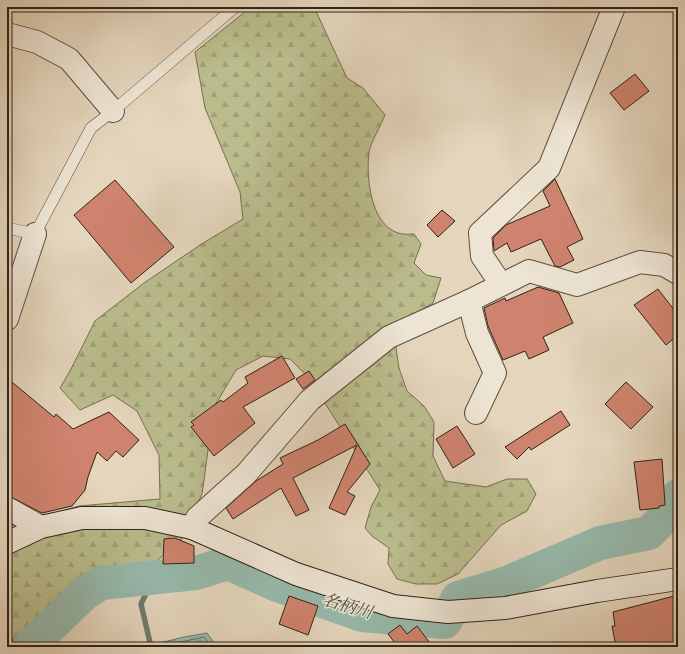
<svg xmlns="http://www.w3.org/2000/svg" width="685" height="654" font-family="Vollkorn,'Noto Serif JP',serif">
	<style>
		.forest { fill: url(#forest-firs); stroke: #747050 }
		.water { fill: url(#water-ripples); stroke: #6d7d6f }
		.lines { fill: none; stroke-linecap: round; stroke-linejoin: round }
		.shore { stroke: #636e60; stroke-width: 1 }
		.stream { stroke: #6d7d6f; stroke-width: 5.5 }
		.river { stroke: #97b9ab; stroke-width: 34 }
		.building { fill: #cf836e; stroke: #2f2315 }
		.lane-casing { stroke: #5c503f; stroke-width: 12 }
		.street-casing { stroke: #5c503f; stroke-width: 24 }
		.secondary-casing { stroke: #2f2315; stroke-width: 24 }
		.lane { stroke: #ede4d3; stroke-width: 11 }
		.street { stroke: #ede4d3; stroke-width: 22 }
		.secondary { stroke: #ede4d3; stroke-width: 22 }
		.labels { text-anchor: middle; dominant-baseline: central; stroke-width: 3; stroke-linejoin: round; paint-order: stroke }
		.water-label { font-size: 17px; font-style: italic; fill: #4e5042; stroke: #ede4d3 }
	</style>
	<defs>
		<pattern id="forest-firs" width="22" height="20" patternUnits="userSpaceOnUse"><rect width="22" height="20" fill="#babc8c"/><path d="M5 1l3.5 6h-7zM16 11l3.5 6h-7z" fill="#a0a178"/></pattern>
		<pattern id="water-ripples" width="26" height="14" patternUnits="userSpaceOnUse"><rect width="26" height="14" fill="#97b9ab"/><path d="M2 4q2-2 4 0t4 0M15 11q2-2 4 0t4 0" fill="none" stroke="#7c968a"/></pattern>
	</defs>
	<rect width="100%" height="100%" fill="#e4d5bc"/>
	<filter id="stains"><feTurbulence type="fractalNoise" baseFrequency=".005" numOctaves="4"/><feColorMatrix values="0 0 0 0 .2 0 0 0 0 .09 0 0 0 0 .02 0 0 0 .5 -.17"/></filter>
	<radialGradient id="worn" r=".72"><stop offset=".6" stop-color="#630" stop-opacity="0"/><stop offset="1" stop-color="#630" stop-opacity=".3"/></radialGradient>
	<path class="forest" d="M 251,7 L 314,7 L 347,78 L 363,88 L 385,115 C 381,125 371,142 369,152 C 366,176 370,224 398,233 C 403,235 409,234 414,234 L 421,244 L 414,263 L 426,275 L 441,278 L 433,303 L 395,325 L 396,348 L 399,368 L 407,391 L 424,406 L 434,422 L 433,456 L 445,481 L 486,487 L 507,479 L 527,479 L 536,494 L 527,511 L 501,525 L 458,574 L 437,584 L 416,584 L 397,579 L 388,564 L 389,548 L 372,536 L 365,528 L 371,507 L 380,490 L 309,378 L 290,359 L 263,356 L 236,370 L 214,407 L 202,494 L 181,540 L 136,579 L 27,647 L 7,647 L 7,524 L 10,526 L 79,506 L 160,499 L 159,455 L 137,411 L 113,395 L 80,410 L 60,388 L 71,369 L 95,321 L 144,283 L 200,245 L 243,219 L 240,192 L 205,108 L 195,52 Z"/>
	<polygon class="water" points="207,633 217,647 143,647 184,637"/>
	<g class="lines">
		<polyline class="shore" points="158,647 204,637 212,647"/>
		<g class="stream">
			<polyline points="7,638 29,647"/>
			<polyline points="151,647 141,604 154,577"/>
		</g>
		<polyline class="river" points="29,647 85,593 101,583 196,573 228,563 277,585 362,615 445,622 458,598 507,583 600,543 649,533 677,504 678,496"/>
	</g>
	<g class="building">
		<polygon points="635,74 649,91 624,110 610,93"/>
		<polygon points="555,179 583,239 567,247 574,260 560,267 555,266 541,239 511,252 507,243 494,251 493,238 506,225 550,206 543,191"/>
		<polygon points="115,180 174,247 131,283 74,215"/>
		<polygon points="442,210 455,221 438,237 427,225"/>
		<polygon points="538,287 559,293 573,323 543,337 549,350 529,359 525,351 503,360 488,326 484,308 505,298 506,301"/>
		<polygon points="658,289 678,315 678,335 666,345 634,305"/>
		<polygon points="282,356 295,378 243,407 255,423 214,456 191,427 194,425 191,422 221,400 223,402 248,383 245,377"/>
		<polygon points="309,371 315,380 303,389 296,379"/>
		<polygon points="7,378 54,417 56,414 73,429 109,412 139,440 123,457 116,451 107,461 97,452 88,477 85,490 72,506 42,513 7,495"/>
		<polygon points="626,382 653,407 631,429 605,404"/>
		<polygon points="561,411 570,425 531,450 529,447 517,459 505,447"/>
		<polygon points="345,424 370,464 347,492 355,496 345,515 329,508 357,445 293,478 309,510 296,516 281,488 233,519 226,508 256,481 283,464 280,458 318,440"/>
		<polygon points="457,426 475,454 453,468 436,439"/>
		<polygon points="662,459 665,505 659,506 659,508 640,510 634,462"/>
		<polygon points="175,538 194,546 194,563 163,564 164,539"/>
		<polygon points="678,595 678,647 616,647 612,626 615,626 613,612"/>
		<polygon points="289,596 318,606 308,635 279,624"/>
		<polygon points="400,625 407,634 417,626 433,647 390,647 395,643 388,634"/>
	</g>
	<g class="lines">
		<defs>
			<polyline id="lane" points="7,228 35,234 91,128 113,111 235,7"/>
			<g id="street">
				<polyline points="7,34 37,42 69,59 113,111"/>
				<polyline points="501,284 482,256 480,233 549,168 614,7"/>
				<polyline points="469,301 477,333 495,373 476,413"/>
				<polyline points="7,319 35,234"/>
				<polyline points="7,508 41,527"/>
				<polyline points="192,528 197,518 246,474 310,400 389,337 469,301 529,271 577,285 640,262 664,265 678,273"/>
			</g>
			<polyline id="secondary" points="7,543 41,527 82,518 145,518 192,528 296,574 393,606 448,612 505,608 597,591 678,579"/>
		</defs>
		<use href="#lane" class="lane-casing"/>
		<use href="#street" class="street-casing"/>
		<use href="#secondary" class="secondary-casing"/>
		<use href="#lane" class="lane"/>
		<use href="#street" class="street"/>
		<use href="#secondary" class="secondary"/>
	</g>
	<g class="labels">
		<g class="water-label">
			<text transform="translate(347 607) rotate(16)">名柄川</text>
		</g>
	</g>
	<rect width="685" height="654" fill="none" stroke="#e4d5bc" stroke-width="24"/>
	<rect x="8" y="8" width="669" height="638" fill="none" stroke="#2f2315" stroke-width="2"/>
	<rect x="12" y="12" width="661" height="630" fill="none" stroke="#2f2315"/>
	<rect width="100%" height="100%" filter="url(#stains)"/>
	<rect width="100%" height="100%" fill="url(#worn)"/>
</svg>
